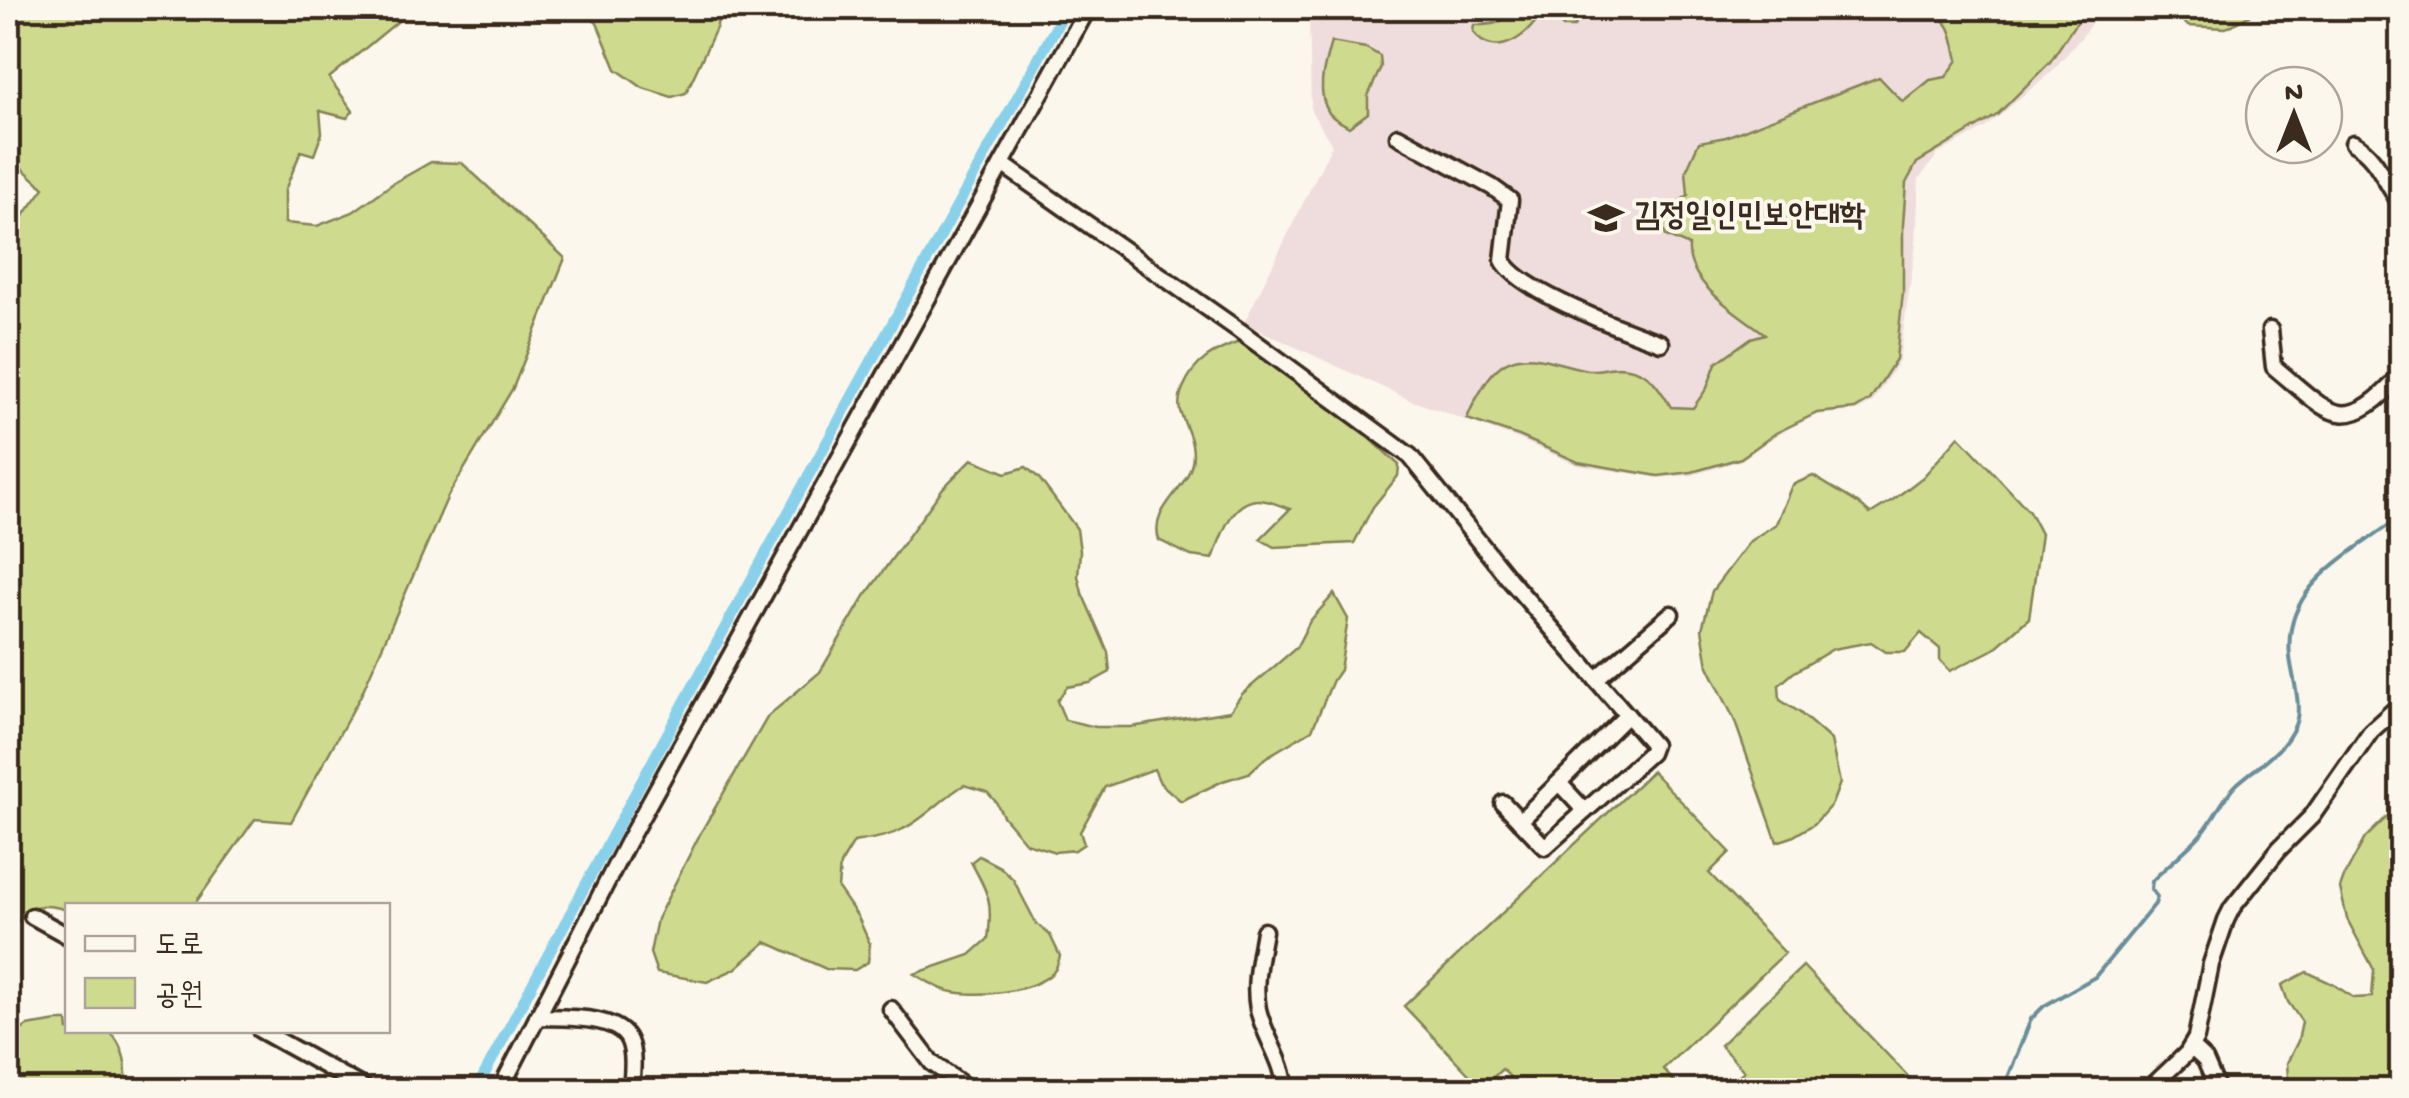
<svg xmlns="http://www.w3.org/2000/svg" width="2409" height="1098" font-family="'Gochi Hand','Poor Story',sans-serif">
	<style>
		.built { fill: #efdddd }
		.green { fill: #ceda8d; stroke: #848256; stroke-width: 2.5 }
		.lines { fill: none; stroke-linecap: round; stroke-linejoin: round }
		.stream { stroke: #6a8e99; stroke-width: 4 }
		.canal { stroke: #89d1eb; stroke-width: 11 }
		.minor-casing { stroke: #3b2a1e; stroke-width: 21 }
		.minor { stroke: #fbf7ec; stroke-width: 14 }
		.labels { text-anchor: middle; dominant-baseline: central; stroke-width: 8; stroke-linejoin: round; paint-order: stroke }
		.poi-label { font-size: 32px; font-weight: bold; fill: #3b2a1e; stroke: #fbf7ec; text-anchor: start }
	</style>
	<rect width="100%" height="100%" fill="#fbf7ec"/>
	<filter id="ink" filterUnits="userSpaceOnUse"><feTurbulence type="fractalNoise" baseFrequency=".01" numOctaves="2"/><feDisplacementMap in="SourceGraphic" scale="20" xChannelSelector="R" yChannelSelector="G"/><feConvolveMatrix kernelMatrix="1 2 1 2 8 2 1 2 1" color-interpolation-filters="sRGB"/></filter>
	<g filter="url(#ink)">
		<polygon class="built" points="1309,8 2102,8 2081,38 2051,72 1986,127 1938,154 1919,179 1916,244 1899,360 1873,402 1857,411 1817,415 1776,435 1742,460 1693,475 1659,478 1577,465 1518,439 1410,400 1244,323 1332,145 1311,111"/>
		<g class="green">
			<path d="M 8,8 L 401,8 L 402,18 L 329,78 L 353,111 L 347,118 L 320,111 L 322,133 L 314,155 L 301,151 L 285,190 L 285,223 L 317,226 L 353,212 L 392,184 L 431,162 L 462,163 L 565,258 L 513,388 L 448,496 L 361,695 L 291,822 L 255,819 L 194,905 L 68,906 L 67,910 C 34,900 23,908 8,938 L 17,954 L 8,958 L 8,227 L 19,222 L 44,188 L 12,159 L 8,160 Z"/>
			<polygon points="578,8 719,8 717,26 686,93 672,97 643,88 616,69 597,23"/>
			<path d="M 1514,8 L 1543,8 C 1533,34 1495,63 1473,32 L 1474,25 C 1494,25 1503,24 1514,8 Z"/>
			<polygon points="1554,8 1579,8 1580,15 1574,27 1563,27 1554,17"/>
			<path d="M 1914,8 L 2090,8 L 2073,27 L 2050,62 L 1997,115 L 1917,163 L 1906,183 L 1903,225 L 1903,292 L 1896,359 L 1870,400 L 1855,409 L 1817,413 L 1776,433 L 1741,458 L 1692,472 L 1658,476 L 1578,462 L 1519,436 L 1467,419 C 1471,406 1478,396 1485,384 C 1512,339 1548,363 1588,370 C 1599,371 1609,367 1619,367 C 1648,368 1657,384 1671,407 L 1693,408 L 1707,388 L 1716,363 L 1751,338 L 1765,334 C 1739,314 1686,284 1689,246 L 1666,236 L 1658,218 L 1688,195 L 1686,171 L 1699,142 L 1726,137 L 1879,77 L 1903,102 L 1930,80 L 1946,77 L 1958,60 C 1949,22 1952,20 1914,8 Z"/>
			<polygon points="2171,8 2264,8 2226,28 2188,26"/>
			<path d="M 1331,42 L 1366,48 L 1380,56 L 1381,67 L 1368,96 L 1368,113 L 1349,127 C 1343,123 1333,119 1329,113 C 1315,91 1325,64 1331,42 Z"/>
			<path d="M 1242,341 L 1361,430 L 1399,465 L 1398,476 L 1373,507 L 1354,543 L 1274,547 L 1260,539 L 1290,509 C 1281,506 1267,499 1257,500 C 1230,502 1221,537 1213,559 L 1191,556 L 1159,540 C 1149,509 1186,491 1192,463 C 1196,443 1186,429 1180,411 C 1178,403 1180,395 1183,388 C 1195,360 1214,351 1242,341 Z"/>
			<polygon points="1959,436 2029,511 2041,534 2029,618 1994,649 1950,671 1940,660 1940,649 1921,633 1905,652 1886,652 1871,642 1833,649 1793,673 1779,685 1780,700 1799,712 1831,740 1840,783 1832,804 1814,824 1792,837 1777,842 1734,719 1708,666 1702,629 1712,591 1750,541 1776,524 1792,485 1813,476 1859,504 1870,514 1894,499 1923,477"/>
			<path d="M 972,459 L 1006,473 L 1026,467 L 1039,478 L 1077,529 L 1080,551 L 1078,576 L 1082,593 L 1108,652 L 1110,672 L 1090,683 L 1067,687 L 1057,701 L 1065,720 L 1096,727 L 1131,727 L 1230,711 L 1242,694 L 1296,648 L 1310,621 L 1334,594 L 1348,619 L 1340,670 L 1333,680 L 1312,730 L 1265,758 L 1249,773 L 1223,781 L 1181,801 L 1160,783 L 1154,769 L 1105,787 L 1080,832 L 1084,844 L 1075,850 L 1055,852 L 1026,843 L 1003,816 L 996,802 L 987,792 L 964,785 C 942,798 926,818 903,829 C 888,837 870,839 854,842 L 840,865 L 838,888 L 858,917 L 870,944 L 868,962 L 855,970 L 826,969 L 766,942 L 735,969 L 707,982 L 657,973 L 650,953 L 657,919 L 701,832 L 768,716 L 820,672 L 863,599 L 943,488 Z"/>
			<polygon points="1652,771 1730,852 1709,873 1785,953 1663,1069 1682,1090 1523,1090 1502,1069 1482,1088 1404,1006"/>
			<polygon points="2401,807 2401,1090 2289,1090 2287,1063 2298,1041 2302,1022 2288,1002 2282,985 2307,972 2333,984 2354,998 2372,997 2374,970 2347,919 2340,888 2344,877 2365,838 2393,811"/>
			<path d="M 979,856 L 1000,867 L 1013,879 L 1036,923 L 1050,935 L 1060,956 C 1060,957 1056,969 1055,970 C 1037,994 967,999 942,989 C 933,985 923,979 914,974 L 970,955 L 988,939 C 993,901 989,895 971,862 Z"/>
			<polygon points="1803,966 1921,1090 1724,1090 1744,1071 1720,1045"/>
			<path d="M 58,1021 L 67,1021 L 68,1030 L 109,1031 C 125,1046 128,1069 125,1090 L 8,1090 L 8,1040 L 27,1026 Z"/>
		</g>
		<g class="lines">
			<path class="stream" d="M 2003,1090 L 2031,1019 L 2044,1006 L 2095,977 L 2155,904 L 2157,897 L 2151,889 L 2152,881 C 2169,863 2191,848 2206,828 C 2217,813 2224,797 2237,784 C 2258,765 2284,752 2295,725 C 2303,706 2292,677 2290,657 C 2282,582 2354,554 2402,515"/>
			<path class="canal" d="M 476,1090 C 668,728 867,369 1066,9 L 1073,8"/>
			<defs>
				<g id="minor">
					<path d="M 1398,136 L 1492,187 L 1510,200 L 1503,260 C 1518,291 1627,331 1661,343"/>
					<path d="M 2353,143 C 2379,157 2384,183 2402,205"/>
					<polyline points="1002,164 1240,331 1410,456 1509,579 1653,745 1650,753 1545,847 1503,803"/>
					<path d="M 2270,330 L 2274,367 C 2330,413 2343,440 2402,374"/>
					<polyline points="1596,679 1671,614"/>
					<polyline points="1559,783 1585,811"/>
					<polyline points="1520,821 1627,715"/>
					<polyline points="32,916 68,936"/>
					<path d="M 1264,931 C 1260,956 1253,983 1258,1009 C 1264,1037 1285,1062 1285,1090"/>
					<polyline points="891,1009 932,1063 970,1090"/>
					<path d="M 537,1017 C 562,1018 618,1014 629,1041 C 635,1055 632,1075 631,1090"/>
					<polyline points="260,1030 368,1090"/>
					<polyline points="2191,1047 2205,1060 2218,1090"/>
					<polyline points="500,1090 627,843 1088,8"/>
					<polyline points="2148,1090 2187,1053 2196,1038 2211,964 2226,920 2232,908 2279,849 2312,816 2371,731 2402,703"/>
				</g>
			</defs>
			<use href="#minor" class="minor-casing"/>
			<use href="#minor" class="minor"/>
		</g>
	</g>
	<defs>
		<symbol id="university-bare" viewBox="-9 -9 18 18"><path d="M0-5L7-2L0 1L-7-2ZM-4 1L0 2.5L4 1V4Q0 6-4 4Z" fill="#3b2a1e" stroke="#fbf7ec" stroke-width="2.5" paint-order="stroke"/></symbol>
	</defs>
	<g fill-rule="evenodd">
		<use href="#university-bare" x="1581" y="193" width="50" height="50"/>
	</g>
	<g class="labels">
		<g class="poi-label">
			<text x="1634" y="218">김정일인민보안대학</text>
		</g>
	</g>
	<rect width="2409" height="1098" fill="none" stroke="#fbf7ec" stroke-width="40"/>
	<rect x="20" y="20" width="2369" height="1058" fill="none" stroke="#3b2a1e" stroke-width="4" filter="url(#ink)"/>
	<rect x="65" y="903" width="325" height="130" fill="#fbf7ec" stroke="#aea59a" stroke-width="2.5"/>
	<rect x="85" y="936" width="50" height="15" fill="#fbf7ec" stroke="#aea59a" stroke-width="2.5"/>
	<text x="155" y="953" font-size="30" fill="#3b2a1e">도로</text>
	<rect x="85" y="978" width="50" height="30" fill="#ceda8d" stroke="#aea59a" stroke-width="2.5"/>
	<text x="155" y="1003" font-size="30" fill="#3b2a1e">공원</text>
	<g transform="translate(2294 115)"><circle r="48" fill="#fbf7ec" stroke="#aea59a" stroke-width="2.5"/>
	<path d="M0-8L18 38L0 25L-18 38Z" fill="#3b2a1e"/>
	<text y="-15" font-size="28" font-weight="bold" text-anchor="middle" fill="#3b2a1e">N</text>
	</g>
</svg>
